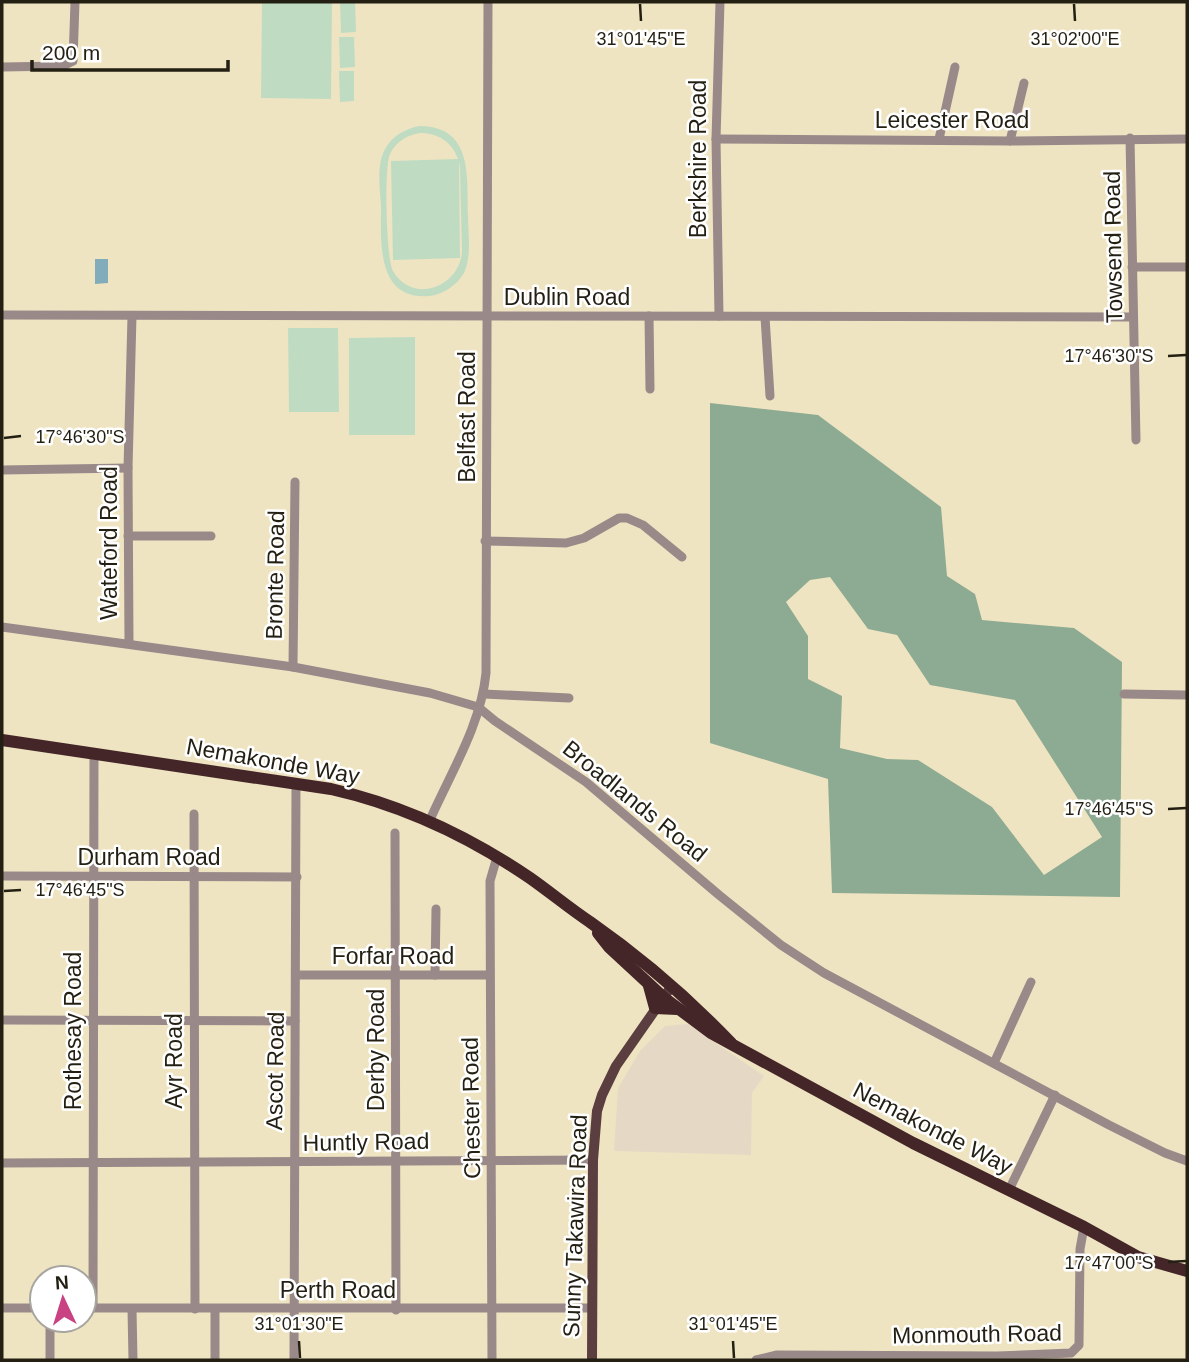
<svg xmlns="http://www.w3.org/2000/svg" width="1189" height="1362" font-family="Helvetica,sans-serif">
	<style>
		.commercial { fill: #e5d9c5 }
		.green { fill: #bfdcc3; fill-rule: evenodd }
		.forest { fill: #8dab92; fill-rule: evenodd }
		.water { fill: #82acb9 }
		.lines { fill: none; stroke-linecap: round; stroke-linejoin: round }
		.minor { stroke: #9a8989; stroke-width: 9 }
		.major { stroke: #5b3f40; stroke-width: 10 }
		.highway { stroke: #442628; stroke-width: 12 }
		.ticks { fill: none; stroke: #231f12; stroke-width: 2.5 }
		.labels { text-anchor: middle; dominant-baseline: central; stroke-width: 5; stroke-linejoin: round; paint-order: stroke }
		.street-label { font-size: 23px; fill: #231f12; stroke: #fff }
		.ticks-label { font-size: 18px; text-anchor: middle; fill: #231f12; stroke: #fff; stroke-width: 5; stroke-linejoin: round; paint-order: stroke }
	</style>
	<rect width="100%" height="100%" fill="#efe4c2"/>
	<polygon class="commercial" points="688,1024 764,1076 752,1093 751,1155 614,1151 618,1088 640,1051 665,1026"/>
	<g class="green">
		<polygon points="262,2 332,2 331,99 261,98"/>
		<polygon points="355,2 356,32 341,33 340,3"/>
		<polygon points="339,37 354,37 355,67 340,68"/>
		<polygon points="339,71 354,71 354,101 340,102"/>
		<path d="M 419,126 C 473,126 467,176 468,215 C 468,233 472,256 464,273 C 457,285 444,294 430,296 C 376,301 381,242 381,207 C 380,189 376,166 385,149 C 392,136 405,129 419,126 ZM 420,133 C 438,133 452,142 458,159 L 391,161 L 393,260 L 460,258 L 459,161 L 460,169 L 462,252 C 459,287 413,305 393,271 C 386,258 384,168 390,154 C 396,142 407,135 420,133 Z"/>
		<polygon points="288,328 338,328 339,412 289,412"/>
		<polygon points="415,337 415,435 349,435 349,338"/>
	</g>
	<path class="forest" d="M 710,403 L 818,415 L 941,507 L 947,576 L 975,594 L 982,620 L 1074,628 L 1122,662 L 1120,897 L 832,893 L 828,779 L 710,743 ZM 830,577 L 868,629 L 897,635 L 930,685 L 1015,700 L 1102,837 L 1044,875 L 992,807 L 918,760 L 887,759 L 840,748 L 842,696 L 808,679 L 808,636 L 786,602 L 810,580 Z"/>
	<polygon class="water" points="95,259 108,259 108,283 95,284"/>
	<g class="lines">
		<g class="minor">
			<polyline points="2,67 63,66 73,61 75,2"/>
			<polyline points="1130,138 1136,440"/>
			<polyline points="716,139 1010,141 1187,139"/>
			<polyline points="939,139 955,67"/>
			<polyline points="1010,141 1024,83"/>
			<polyline points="1132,267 1187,267"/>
			<polyline points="2,315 1133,317"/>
			<polyline points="649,316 650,389"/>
			<polyline points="719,316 716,139 720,2"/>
			<polyline points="765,317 770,396"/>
			<polyline points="2,470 128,468"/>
			<polyline points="128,536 211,536"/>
			<polyline points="485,541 566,543 584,538 619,518 627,518 643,525 682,557"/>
			<polyline points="2,627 293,667 430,693 478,707 495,721 586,782 719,895 781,945 824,973 1109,1125 1165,1153 1187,1161"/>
			<polyline points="129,643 128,468 132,316"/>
			<polyline points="293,667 295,482"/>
			<polyline points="484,694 569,698"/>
			<polyline points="1124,694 1187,695"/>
			<polyline points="194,814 195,1309"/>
			<path d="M 429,822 C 450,774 481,725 486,673 L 488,2"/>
			<polyline points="395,833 396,1310"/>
			<polyline points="2,876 297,877"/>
			<polyline points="296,975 489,975"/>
			<polyline points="435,975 436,909"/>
			<polyline points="2,1020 295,1021"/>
			<polyline points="994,1063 1031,982"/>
			<polyline points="2,1163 593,1160"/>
			<polyline points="1009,1190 1055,1095"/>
			<polyline points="2,1308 42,1308"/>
			<polyline points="84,1308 592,1308"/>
			<polyline points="93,1308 94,753"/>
			<polyline points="132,1309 133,1360"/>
			<polyline points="50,1360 50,1320"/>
			<polyline points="215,1360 215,1309"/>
			<polyline points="294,1360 296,783"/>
			<polyline points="492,1360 490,881 497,857"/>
			<polyline points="756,1360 777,1355 997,1356 1071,1353 1079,1345 1080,1249 1084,1227"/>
		</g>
		<polyline class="major" points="592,1360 593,1160 597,1111 602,1095 616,1066 671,987"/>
		<g class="highway">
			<path d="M 2,740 L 331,789 C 402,805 470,837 530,878 C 550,892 569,908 590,922 C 640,957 689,999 731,1043"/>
			<polyline points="598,933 609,947 663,997 711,1033 913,1143 1084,1227 1138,1257 1187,1271"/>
			<polyline points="649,986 655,1008 677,1009"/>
		</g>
	</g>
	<path class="ticks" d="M 640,4 L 641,21M 1074,4 L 1075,21M 1168,356 L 1186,355M 4,438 L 21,436M 1168,809 L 1186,808M 4,891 L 21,890M 1168,1262 L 1186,1261M 299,1341 L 300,1358M 733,1341 L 734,1358"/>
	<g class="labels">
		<g class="street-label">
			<text x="952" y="120">Leicester Road</text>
			<text transform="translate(698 159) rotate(-90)">Berkshire Road</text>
			<text transform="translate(1113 247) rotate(-91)">Towsend Road</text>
			<text x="567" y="297">Dublin Road</text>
			<text transform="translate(467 417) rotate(-90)">Belfast Road</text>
			<text transform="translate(109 543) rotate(-90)">Wateford Road</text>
			<text transform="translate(275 575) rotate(-89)">Bronte Road</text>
			<text transform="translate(273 761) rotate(10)">Nemakonde Way</text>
			<text transform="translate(635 801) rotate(39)">Broadlands Road</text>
			<text x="149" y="857">Durham Road</text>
			<text x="393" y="956">Forfar Road</text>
			<text transform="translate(73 1031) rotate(-90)">Rothesay Road</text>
			<text transform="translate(376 1050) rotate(-90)">Derby Road</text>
			<text transform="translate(174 1061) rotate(-90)">Ayr Road</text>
			<text transform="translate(275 1071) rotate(-89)">Ascot Road</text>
			<text transform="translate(471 1108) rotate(-91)">Chester Road</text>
			<text transform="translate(933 1128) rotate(27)">Nemakonde Way</text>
			<text transform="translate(366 1142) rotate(-1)">Huntly Road</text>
			<text transform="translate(575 1226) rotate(-88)">Sunny Takawira Road</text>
			<text x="338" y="1290">Perth Road</text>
			<text transform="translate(977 1334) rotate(-1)">Monmouth Road</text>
		</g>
	</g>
	<g class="ticks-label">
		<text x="641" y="45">31°01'45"E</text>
		<text x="1075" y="45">31°02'00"E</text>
		<text x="1109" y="362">17°46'30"S</text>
		<text x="80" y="443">17°46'30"S</text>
		<text x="1109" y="815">17°46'45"S</text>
		<text x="80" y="896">17°46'45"S</text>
		<text x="1109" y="1269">17°47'00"S</text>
		<text x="299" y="1330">31°01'30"E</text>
		<text x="733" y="1330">31°01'45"E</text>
	</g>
	<rect width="1189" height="1362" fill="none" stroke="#231f12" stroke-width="7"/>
	<g transform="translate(63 1299) rotate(356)"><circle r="33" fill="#ffffff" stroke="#a7a5a0" stroke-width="2"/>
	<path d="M0-5L12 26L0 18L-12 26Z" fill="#c94282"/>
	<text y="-10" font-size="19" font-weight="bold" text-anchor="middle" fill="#231f12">N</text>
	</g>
	<path d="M32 60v10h196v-10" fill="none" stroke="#231f12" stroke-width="3.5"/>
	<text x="42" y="60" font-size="21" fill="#231f12" stroke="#ffffff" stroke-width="5" paint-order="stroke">200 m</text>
</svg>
